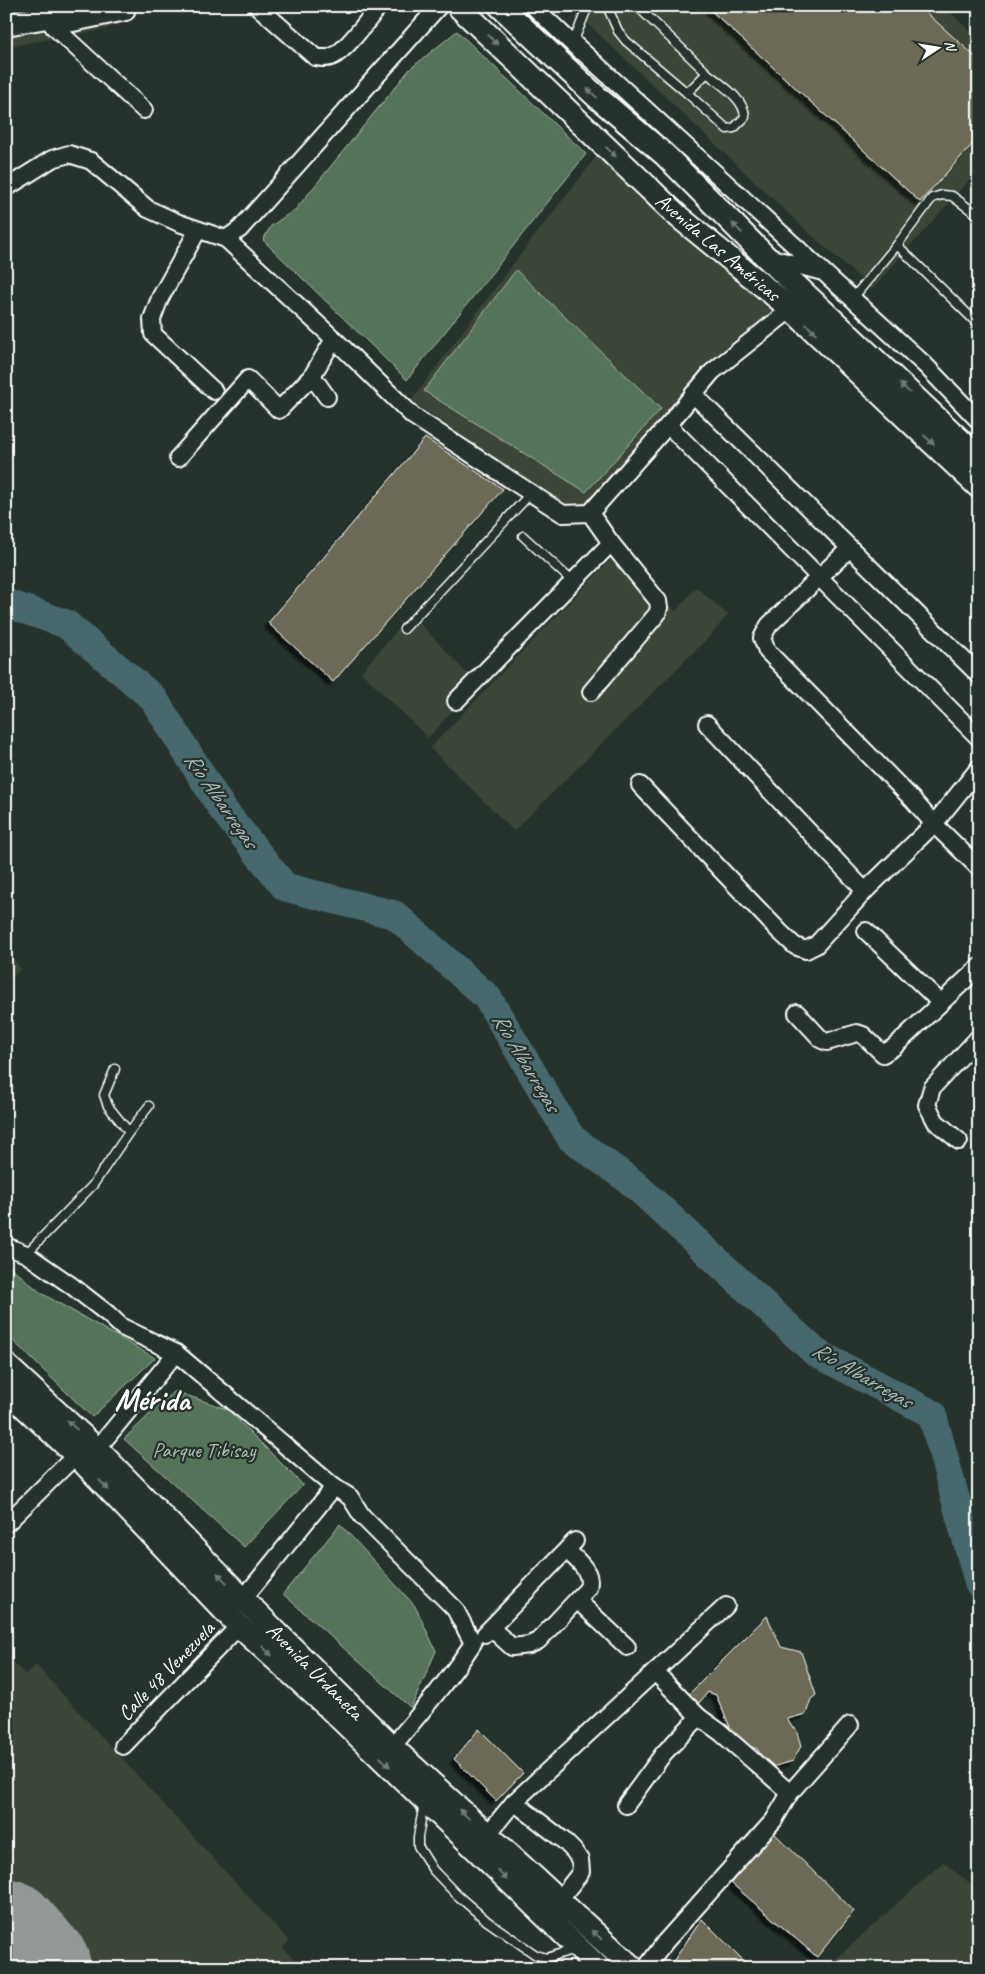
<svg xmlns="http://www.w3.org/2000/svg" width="985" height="1974" font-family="Caveat,sans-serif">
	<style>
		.built { fill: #3b4439 }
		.green { fill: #55725a; stroke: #aab8ac }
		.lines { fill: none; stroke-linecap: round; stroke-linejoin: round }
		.river { stroke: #46676d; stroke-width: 29 }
		.runway { stroke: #929996; stroke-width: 108 }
		.building { fill: #6c6b56; stroke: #fff; filter: url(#shadow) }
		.lane-casing { stroke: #fff; stroke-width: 11 }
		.street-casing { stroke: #fff; stroke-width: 20 }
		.secondary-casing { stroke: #fff; stroke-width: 26 }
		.lane { stroke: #26332d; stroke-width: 8 }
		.street { stroke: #26332d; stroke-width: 16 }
		.secondary { stroke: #26332d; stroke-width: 22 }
		.oneway { fill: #727a76 }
		.labels { text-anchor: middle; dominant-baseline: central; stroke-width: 4.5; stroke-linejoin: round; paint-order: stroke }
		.street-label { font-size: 21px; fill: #fff; stroke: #26332d }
		.park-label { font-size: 21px; fill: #b2c0b5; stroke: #26332d }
		.water-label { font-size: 22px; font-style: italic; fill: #acbbbd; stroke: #26332d }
		.town-label { font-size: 31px; font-weight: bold; fill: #fff; stroke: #26332d }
	</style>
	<defs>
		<filter id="shadow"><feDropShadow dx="-4.5" dy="4.5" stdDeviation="1" flood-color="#0009"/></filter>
	</defs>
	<rect width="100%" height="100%" fill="#26332d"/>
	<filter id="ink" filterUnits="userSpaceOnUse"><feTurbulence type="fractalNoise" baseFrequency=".02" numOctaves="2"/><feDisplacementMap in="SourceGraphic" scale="10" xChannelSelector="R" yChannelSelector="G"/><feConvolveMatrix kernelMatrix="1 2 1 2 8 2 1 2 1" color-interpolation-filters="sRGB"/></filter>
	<g filter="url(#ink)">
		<g class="built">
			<polygon points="61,6 147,6 107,29 11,46 6,32"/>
			<polygon points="569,6 944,6 979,40 979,169 872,289 810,234"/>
			<polygon points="600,152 782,308 587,506 565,508 411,401 513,264"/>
			<polygon points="615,555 676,611 696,587 728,615 710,636 514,831 430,748"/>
			<polygon points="411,614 477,684 428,738 361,672"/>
			<polygon points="6,949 21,969 6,984"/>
			<polygon points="6,1654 25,1675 36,1665 289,1941 283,1948 303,1968 6,1968"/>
			<polygon points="943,1862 979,1890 979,1968 826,1968"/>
		</g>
		<g class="green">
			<polygon points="457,31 586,154 407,380 263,240 271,226 296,209 410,69"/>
			<polygon points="516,270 661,409 586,492 424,391"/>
			<polygon points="6,1263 41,1293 155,1358 92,1417 6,1334"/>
			<polygon points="174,1391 227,1409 303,1485 244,1547 124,1439"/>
			<polygon points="340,1524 415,1606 436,1651 411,1708 283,1594"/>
		</g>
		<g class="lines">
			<polyline class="river" points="6,603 66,624 153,698 223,810 285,887 395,915 487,997 571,1138 633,1183 815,1352 932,1414 979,1584"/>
			<polyline class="runway" points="6,1933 37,1968"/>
		</g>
		<g class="building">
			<polygon points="706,6 919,6 979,60 979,137 920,202"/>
			<polygon points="425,438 503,489 333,682 268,623"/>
			<polygon points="767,1616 781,1647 801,1652 816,1695 811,1699 806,1714 787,1719 792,1727 796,1729 801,1746 793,1761 769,1768 757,1749 736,1741 716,1695 708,1692 698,1704 689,1694"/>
			<polygon points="479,1729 523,1773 496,1801 454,1759"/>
			<polygon points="773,1832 854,1911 817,1957 731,1883"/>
			<polygon points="702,1919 751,1968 677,1968 672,1963"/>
		</g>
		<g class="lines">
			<defs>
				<g id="lane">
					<polyline points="607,6 618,31 626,41 687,93"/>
					<polyline points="637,6 707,73"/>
					<polyline points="573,43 588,6"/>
					<path d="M 707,73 C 720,84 745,99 745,117 L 734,128 L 727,129 L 687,93 Z"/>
					<polyline points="897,245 979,325"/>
					<polyline points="853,298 897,245 932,198 942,195 952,196 979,216"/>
					<polyline points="523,536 573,582"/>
					<polyline points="404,629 531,493"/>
					<polyline points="129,1132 149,1106"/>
					<polyline points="26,1254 93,1185 129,1132 108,1106 104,1095 115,1069"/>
					<polyline points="424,1803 418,1837 418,1846 433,1870 457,1895 487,1921 536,1955 547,1958 575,1949"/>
				</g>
				<g id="street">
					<path d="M 257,6 L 315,57 C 320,58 325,59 331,57 C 344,53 369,19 379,6"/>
					<polyline points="533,6 580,51"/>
					<polyline points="47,17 54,27 144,110"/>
					<polyline points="54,27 126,12"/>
					<polyline points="573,43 925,365 979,421"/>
					<polyline points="6,188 52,159 69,154 91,161 148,209 179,223 226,239 334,339 413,416 563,514 590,513 668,425 712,372 791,309"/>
					<polyline points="198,230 160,298 152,319 153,334 214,391"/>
					<polyline points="226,239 240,229 439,6"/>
					<polyline points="768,257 819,271"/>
					<polyline points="312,376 327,397"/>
					<polyline points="693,394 850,548"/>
					<polyline points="668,425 979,738"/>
					<polyline points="178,458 248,379 279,410 312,376 334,339"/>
					<polyline points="590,513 611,543 658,601 659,608 657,614 591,692"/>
					<polyline points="979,675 850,548 769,625 762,638 767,651 913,800 934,824 979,868"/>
					<polyline points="456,701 611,543"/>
					<polyline points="707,724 865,891"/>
					<polyline points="640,785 780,932 795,946 806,950 816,945 865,891 934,824 979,768"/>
					<polyline points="866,931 941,1003"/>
					<polyline points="797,1013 822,1040 827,1042 857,1033 863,1035 883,1054 894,1047 979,967"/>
					<polyline points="959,1141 936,1122 927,1105 932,1088 979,1037"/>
					<path d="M 6,1246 L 26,1254 L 72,1286 L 108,1314 L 122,1327 L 176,1353 L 334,1487 L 350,1497 L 362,1516 L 455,1609 L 473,1643 C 449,1680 420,1713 392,1747"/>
					<polyline points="97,1449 176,1353"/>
					<polyline points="6,1524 76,1455"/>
					<polyline points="243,1599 334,1487"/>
					<polyline points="577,1600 627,1647"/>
					<path d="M 491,1628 L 512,1647 L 529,1645 L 538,1641 L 588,1588 C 593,1571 577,1561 567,1550"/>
					<polyline points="485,1634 575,1541"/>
					<polyline points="655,1672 699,1717 720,1732 790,1793"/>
					<polyline points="123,1746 239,1626"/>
					<polyline points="514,1802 563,1840 574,1851 580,1860 581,1872 559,1900"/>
					<polyline points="626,1805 664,1753 699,1717"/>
					<polyline points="487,1835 514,1802 726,1606"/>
					<polyline points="646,1968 665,1942 774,1820 790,1793 850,1725"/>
				</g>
				<g id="secondary">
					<polyline points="458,6 679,217 791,309 979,487"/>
					<polyline points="500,6 597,97 665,155 765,256 979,458"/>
					<polyline points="6,24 47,17 77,6"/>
					<polyline points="6,1365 97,1449 243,1599 392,1747 633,1968"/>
					<polyline points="6,1390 76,1455 239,1626 327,1706 599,1968"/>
				</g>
			</defs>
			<use href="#lane" class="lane-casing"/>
			<use href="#street" class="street-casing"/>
			<use href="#secondary" class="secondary-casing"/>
			<use href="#lane" class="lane"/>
			<use href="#street" class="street"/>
			<use href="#secondary" class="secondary"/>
		</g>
		<defs><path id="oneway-solid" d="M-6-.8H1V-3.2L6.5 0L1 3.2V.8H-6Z" transform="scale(1.25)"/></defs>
		<g class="oneway">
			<use href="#oneway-solid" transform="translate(493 40) rotate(44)"/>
			<use href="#oneway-solid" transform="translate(592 93) rotate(-137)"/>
			<use href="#oneway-solid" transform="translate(611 152) rotate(44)"/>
			<use href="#oneway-solid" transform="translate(737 228) rotate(-135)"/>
			<use href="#oneway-solid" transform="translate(811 329) rotate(43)"/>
			<use href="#oneway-solid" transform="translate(905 388) rotate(-137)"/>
			<use href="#oneway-solid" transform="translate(929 440) rotate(43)"/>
			<use href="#oneway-solid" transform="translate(72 1425) rotate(-137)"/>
			<use href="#oneway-solid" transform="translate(104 1485) rotate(46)"/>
			<use href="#oneway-solid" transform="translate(222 1578) rotate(-134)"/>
			<use href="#oneway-solid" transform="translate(267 1651) rotate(43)"/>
			<use href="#oneway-solid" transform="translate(385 1762) rotate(44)"/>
			<use href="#oneway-solid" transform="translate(464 1814) rotate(-137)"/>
			<use href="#oneway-solid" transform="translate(502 1875) rotate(44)"/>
			<use href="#oneway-solid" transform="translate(597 1935) rotate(-138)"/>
		</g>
	</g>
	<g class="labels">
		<g class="street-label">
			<text transform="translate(718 247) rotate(40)">Avenida Las Américas</text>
			<text transform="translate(166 1671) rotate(-46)">Calle 48 Venezuela</text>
			<text transform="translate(315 1671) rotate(45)">Avenida Urdaneta</text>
		</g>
		<g class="park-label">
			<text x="204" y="1450">Parque Tibisay</text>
		</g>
		<g class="water-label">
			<text transform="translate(221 800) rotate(55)">Río Albarregas</text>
			<text transform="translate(526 1062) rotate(59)">Río Albarregas</text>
			<text transform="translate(862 1375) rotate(30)">Río Albarregas</text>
		</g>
		<g class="town-label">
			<text x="152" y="1399">Mérida</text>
		</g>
	</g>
	<rect width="985" height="1974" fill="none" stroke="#26332d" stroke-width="25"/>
	<rect x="12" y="12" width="960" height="1949" fill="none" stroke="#fff" stroke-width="2" filter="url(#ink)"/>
	<g transform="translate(938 48) rotate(78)" stroke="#26332d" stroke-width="4" paint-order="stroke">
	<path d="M0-4L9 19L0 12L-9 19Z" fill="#ffffff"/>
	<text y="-8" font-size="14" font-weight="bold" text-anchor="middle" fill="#ffffff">N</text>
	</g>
</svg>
